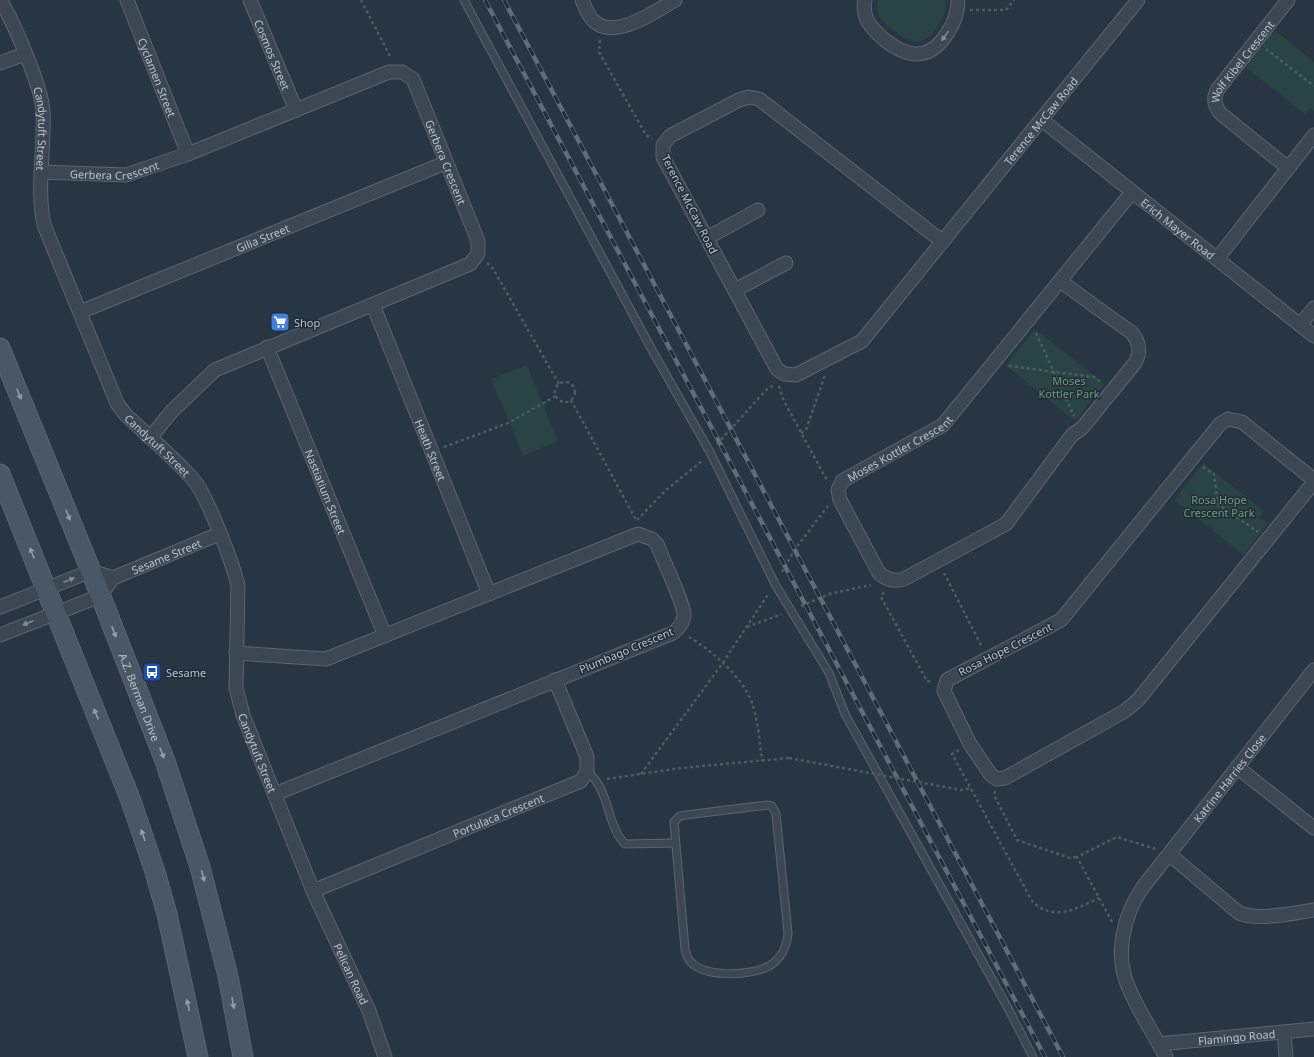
<svg xmlns="http://www.w3.org/2000/svg" width="1314" height="1057" font-family="'Noto Sans',sans-serif">
	<style>
		.green { fill: #2a4344 }
		.lines { fill: none; stroke-linecap: round; stroke-linejoin: round }
		.lane-casing { stroke: #5b6570; stroke-width: 9 }
		.street-casing { stroke: #5b6570; stroke-width: 15 }
		.secondary-casing { stroke: #5b6570; stroke-width: 21 }
		.path { stroke: #485f60; stroke-width: 2.5; stroke-dasharray: 3 3; stroke-linecap: butt }
		.lane { stroke: #3c4753; stroke-width: 7 }
		.street { stroke: #3c4753; stroke-width: 13 }
		.secondary { stroke: #4a5765; stroke-width: 19 }
		.rail-casing { stroke: #5f6c79; stroke-width: 4.5 }
		.rail { stroke: #212c38; stroke-width: 3; stroke-dasharray: 9; stroke-linecap: butt }
		.path-bridge { stroke: #485f60; stroke-width: 2.5; stroke-dasharray: 3 3; stroke-linecap: butt }
		.oneway { fill: #818b96 }
		.oneway2 { fill: #939da8 }
		.labels { text-anchor: middle; dominant-baseline: central; stroke-width: 3; stroke-linejoin: round; paint-order: stroke }
		.street-label { font-size: 11px; fill: #bac2cc; stroke: #212c38 }
		.poi-label { font-size: 11px; fill: #bac2cc; stroke: #212c38; text-anchor: start }
		.park-label { font-size: 11px; fill: #719c78; stroke: #212c38 }
	</style>
	<rect width="100%" height="100%" fill="#283543"/>
	<g class="green">
		<path d="M 878,0 L 946,0 C 946,11 943,20 936,29 C 922,48 909,44 893,30 C 882,22 874,14 878,0 Z"/>
		<polygon points="1274,29 1314,62 1314,111 1310,108 1305,114 1244,66"/>
		<polygon points="1035,329 1105,384 1075,421 1006,366"/>
		<polygon points="527,365 558,441 523,456 491,379"/>
		<polygon points="1203,463 1264,511 1259,517 1268,524 1244,555 1174,500"/>
	</g>
	<g class="lines">
		<defs>
			<g id="lane">
				<polyline points="464,0 652,350 710,452 775,584 829,673 845,714 1009,1010 1033,1057"/>
				<path d="M 587,772 C 610,788 606,825 625,844 L 675,843"/>
				<path d="M 767,805 L 772,806 L 776,814 L 788,933 C 787,946 781,959 769,966 C 751,976 703,978 690,961 C 687,958 686,953 685,949 L 674,822 L 680,816 L 686,815 Z"/>
			</g>
			<g id="street">
				<path id="s1" d="M 0,0 C 13,20 42,88 43,111 C 45,149 36,187 44,225 L 117,403 L 125,414 C 147,435 171,455 192,478 C 207,494 232,562 238,585 L 236,688 L 243,715 L 313,891 L 369,1011 L 385,1057"/>
				<path id="s2" d="M 127,0 L 188,154"/>
				<path id="s3" d="M 250,0 L 296,110"/>
				<path d="M 582,0 C 585,7 588,16 594,21 C 614,41 656,11 675,0"/>
				<path d="M 865,0 C 861,19 873,30 886,41 C 910,59 931,60 948,32 C 954,23 958,11 958,0"/>
				<polyline points="0,63 25,54"/>
				<path id="s4" d="M 1042,120 L 1314,336"/>
				<path id="s5" d="M 1288,168 L 1220,113 C 1214,105 1213,97 1218,89 L 1288,0"/>
				<path id="s6" d="M 41,172 L 126,175 L 188,154 L 389,72 L 402,72 L 413,79 L 478,241 L 478,254 L 470,264 L 215,370 L 172,411 L 150,438"/>
				<polyline points="707,238 758,210"/>
				<path id="s7" d="M 943,242 L 759,99 L 749,97 L 739,100 L 670,136 L 663,145 L 663,157 L 777,369 L 784,374 L 796,375 L 862,341 L 1138,0"/>
				<polyline points="1217,259 1314,135"/>
				<path id="s8" d="M 1060,281 L 1132,333 C 1140,343 1141,352 1135,363 L 1082,428 L 1072,435 L 1006,524 L 904,579 C 895,582 887,580 879,573 L 840,500 L 838,490 L 842,481 L 943,425 L 1132,192"/>
				<polyline points="735,290 786,263"/>
				<path id="s9" d="M 373,305 L 489,594"/>
				<path id="s10" d="M 80,312 L 445,163"/>
				<polyline points="1300,325 1314,308"/>
				<path id="s11" d="M 267,347 L 385,636"/>
				<polyline points="1314,480 1242,422 1228,419 1220,424 1061,620 947,680 944,691 970,744 991,775 997,779 1005,778 1125,711 1138,700 1314,482"/>
				<polyline points="0,607 91,571 113,578"/>
				<path id="s12" d="M 0,635 L 100,596 L 113,578 L 219,534"/>
				<path d="M 236,653 L 326,659 L 638,534 L 652,539 L 657,544 C 662,558 684,603 684,615 C 684,622 678,629 673,633 L 275,794"/>
				<polyline points="1237,767 1314,828"/>
				<path d="M 1169,854 L 1239,913 C 1258,921 1293,913 1314,910"/>
				<path id="s13" d="M 313,891 L 581,781 L 587,771 L 587,757 L 555,680"/>
				<polyline points="1284,1032 1286,1057"/>
				<path id="s14" d="M 1159,1044 L 1314,1029"/>
				<path id="s15" d="M 1166,1057 C 1154,1034 1138,1011 1128,986 C 1114,954 1124,914 1143,887 L 1314,670"/>
			</g>
			<g id="secondary">
				<path id="s16" d="M 0,348 L 91,571 L 165,761 L 200,867 L 228,976 L 243,1057"/>
				<polyline points="0,474 131,801 155,872 167,914 198,1057"/>
			</g>
		</defs>
		<use href="#lane" class="lane-casing"/>
		<use href="#street" class="street-casing"/>
		<use href="#secondary" class="secondary-casing"/>
		<g class="path">
			<polyline points="361,0 391,58"/>
			<polyline points="970,10 1006,10 1014,0"/>
			<polyline points="600,40 599,52 646,135 652,139"/>
			<polyline points="1266,49 1314,86"/>
			<polyline points="487,263 492,267 559,384"/>
			<polyline points="1036,333 1074,416"/>
			<polyline points="1009,366 1094,377 1101,382"/>
			<circle cx="565" cy="392" r="10"/>
			<polyline points="779,386 783,399 825,477 827,479"/>
			<polyline points="571,400 636,520"/>
			<polyline points="801,433 806,430 825,375"/>
			<polyline points="717,444 766,390 774,385"/>
			<polyline points="444,447 508,423 556,396"/>
			<polyline points="1203,467 1214,474 1218,504 1258,532"/>
			<polyline points="637,520 665,491 703,460"/>
			<polyline points="782,572 795,549 828,506"/>
			<polyline points="944,573 982,647"/>
			<polyline points="884,592 881,597 927,681 932,682"/>
			<polyline points="801,606 829,594 871,585"/>
			<polyline points="747,627 782,614"/>
			<path d="M 689,637 C 712,651 743,677 752,703 C 758,721 760,742 762,761"/>
			<path d="M 959,750 L 952,754 L 1032,901 C 1053,922 1076,909 1099,898"/>
			<polyline points="641,774 722,664 769,593"/>
			<polyline points="607,779 681,768 789,758"/>
			<polyline points="995,791 994,795 1017,840 1070,858 1077,857"/>
			<polyline points="1112,922 1077,857 1117,837 1156,849"/>
		</g>
		<use href="#lane" class="lane"/>
		<use href="#street" class="street"/>
		<use href="#secondary" class="secondary"/>
		<defs>
			<g id="rail">
				<polyline points="485,0 1045,1057"/>
				<polyline points="504,0 1063,1057"/>
			</g>
		</defs>
		<use href="#rail" class="rail-casing"/>
		<use href="#rail" class="rail"/>
		<polyline class="path-bridge" points="789,758 961,790 971,788"/>
	</g>
	<defs><path id="oneway-solid" d="M-6-.8H1V-3.2L6.5 0L1 3.2V.8H-6Z"/></defs>
	<g class="oneway">
		<use href="#oneway-solid" transform="translate(945 36) rotate(126)"/>
		<use href="#oneway-solid" transform="translate(69 580) rotate(-22)"/>
		<use href="#oneway-solid" transform="translate(28 623) rotate(159)"/>
	</g>
	<g class="oneway2">
		<use href="#oneway-solid" transform="translate(19 394) rotate(68)"/>
		<use href="#oneway-solid" transform="translate(68 515) rotate(68)"/>
		<use href="#oneway-solid" transform="translate(32 553) rotate(-112)"/>
		<use href="#oneway-solid" transform="translate(114 632) rotate(69)"/>
		<use href="#oneway-solid" transform="translate(96 714) rotate(-112)"/>
		<use href="#oneway-solid" transform="translate(162 753) rotate(68)"/>
		<use href="#oneway-solid" transform="translate(143 835) rotate(-109)"/>
		<use href="#oneway-solid" transform="translate(203 876) rotate(75)"/>
		<use href="#oneway-solid" transform="translate(233 1003) rotate(80)"/>
		<use href="#oneway-solid" transform="translate(188 1005) rotate(-103)"/>
	</g>
	<defs>
		<symbol id="supermarket-square" viewBox="-11 -11 22 22"><rect x="-9" y="-9" width="18" height="18" rx="4" fill="#3f7fe0" stroke="#212c38"/><path d="M-6-5.5h2.5l.6 2H6L4.5 2H-2.5L-4.4-4H-6ZM-1.5 3.2a1.3 1.3 0 1 0 .1 0ZM3 3.2a1.3 1.3 0 1 0 .1 0Z" fill="#fff"/></symbol>
		<symbol id="bus-square" viewBox="-11 -11 22 22"><rect x="-9" y="-9" width="18" height="18" rx="4" fill="#1a4fb4" stroke="#212c38"/><path d="M-5-6H5V4H4V6H2V4H-2V6H-4V4H-5ZM-3.5-4V0h7V-4ZM-3.5 1.2v1.5H-2V1.2ZM2 1.2v1.5H3.5V1.2Z" fill="#fff"/></symbol>
	</defs>
	<g fill-rule="evenodd">
		<use href="#supermarket-square" x="269" y="311" width="22" height="22"/>
		<use href="#bus-square" x="141" y="661" width="22" height="22"/>
	</g>
	<g class="labels">
		<g class="street-label">
			<text stroke="none"><textPath href="#s3" startOffset="59">Cosmos Street</textPath></text>
			<text stroke="none"><textPath href="#s5" startOffset="149">Wolf Kibel Crescent</textPath></text>
			<text stroke="none"><textPath href="#s2" startOffset="83">Cyclamen Street</textPath></text>
			<text stroke="none"><textPath href="#s7" startOffset="974">Terence McCaw Road</textPath></text>
			<text stroke="none"><textPath href="#s1" startOffset="137">Candytuft Street</textPath></text>
			<text stroke="none"><textPath href="#s6" startOffset="483">Gerbera Crescent</textPath></text>
			<text stroke="none"><textPath href="#s6" startOffset="74">Gerbera Crescent</textPath></text>
			<text transform="translate(690 204) rotate(63)">Terence McCaw Road</text>
			<text stroke="none"><textPath href="#s4" startOffset="174">Erich Mayer Road</textPath></text>
			<text stroke="none"><textPath href="#s10" startOffset="197">Gilia Street</textPath></text>
			<text stroke="none"><textPath href="#s1" startOffset="485">Candytuft Street</textPath></text>
			<text stroke="none"><textPath href="#s8" startOffset="640">Moses Kottler Crescent</textPath></text>
			<text stroke="none"><textPath href="#s9" startOffset="156">Heath Street</textPath></text>
			<text stroke="none"><textPath href="#s11" startOffset="156">Nastiatium Street</textPath></text>
			<text stroke="none"><textPath href="#s12" startOffset="187">Sesame Street</textPath></text>
			<text transform="translate(1005 649) rotate(-27)">Rosa Hope Crescent</text>
			<text transform="translate(626 650) rotate(-23)">Plumbago Crescent</text>
			<text stroke="none"><textPath href="#s16" startOffset="376">A.Z. Berman Drive</textPath></text>
			<text stroke="none"><textPath href="#s1" startOffset="821">Candytuft Street</textPath></text>
			<text stroke="none"><textPath href="#s15" startOffset="324">Katrine Harries Close</textPath></text>
			<text stroke="none"><textPath href="#s13" startOffset="200">Portulaca Crescent</textPath></text>
			<text stroke="none"><textPath href="#s1" startOffset="1061">Pelican Road</textPath></text>
			<text stroke="none"><textPath href="#s14" startOffset="78">Flamingo Road</textPath></text>
		</g>
		<g class="poi-label">
			<text x="294" y="322">Shop</text>
			<text x="166" y="672">Sesame</text>
		</g>
		<g class="park-label">
			<text x="1069" y="380">Moses<tspan x="1069" dy="13">Kottler Park</tspan></text>
			<text x="1219" y="499">Rosa Hope<tspan x="1219" dy="13">Crescent Park</tspan></text>
		</g>
	</g>
</svg>
